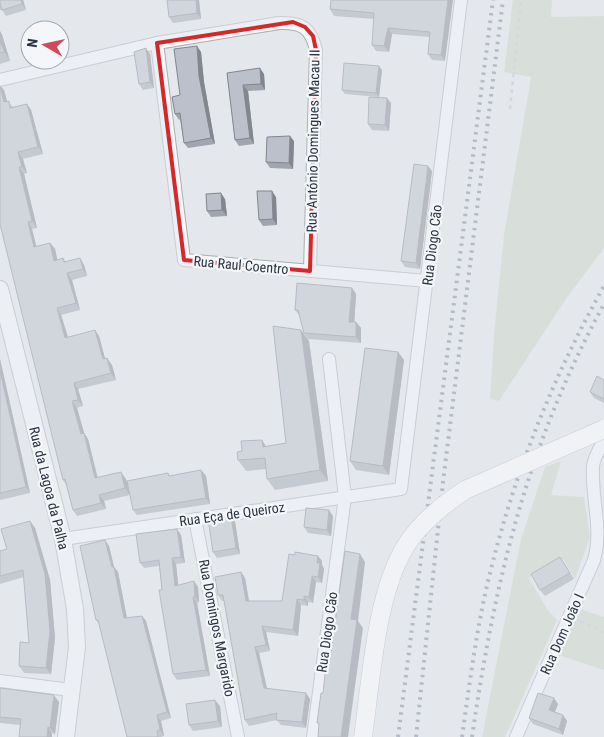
<svg xmlns="http://www.w3.org/2000/svg" width="604" height="737" font-family="'Roboto Condensed',sans-serif">
	<style>
		.green { fill: #c9d6c5 }
		.lines { fill: none; stroke-linecap: round; stroke-linejoin: round }
		.minor-casing { stroke: #a9aeb7; stroke-width: 14 }
		.tertiary-casing { stroke: #a9aeb7; stroke-width: 18 }
		.path { stroke: #c2c5cb; stroke-width: 2.5; stroke-dasharray: 4 4; stroke-linecap: butt }
		.minor { stroke: #f7f8fa; stroke-width: 12 }
		.tertiary { stroke: #f7f8fa; stroke-width: 16 }
		.rail { stroke: #7d8696; stroke-width: 4; stroke-dasharray: 2.5 5; stroke-linecap: butt }
		.secondary-bridge-casing { stroke: #a9aeb7; stroke-width: 19; stroke-linecap: butt }
		.secondary-bridge { stroke: #fff; stroke-width: 18 }
		.wall { fill: #a1a5ae }
		.shaded-wall { fill: #83868d }
		.building { fill: #bbc0ca; stroke: #83868d }
		.marked { fill: none; stroke: #d62828; stroke-width: 4; stroke-linejoin: round }
		.labels { text-anchor: middle; dominant-baseline: central; stroke-width: 4.5; stroke-linejoin: round; paint-order: stroke }
		.street-label { font-size: 14px; fill: #2b3445; stroke: #f4f6f9 }
	</style>
	<rect width="100%" height="100%" fill="#e4e7ec"/>
	<g class="green">
		<polygon points="513,0 552,0 551,17 604,16 604,248 566,299 499,401 490,399 494,334 504,235 531,77 504,72"/>
		<polygon points="561,461 551,495 584,497 590,537 575,579 563,559 529,578 547,609 557,620 505,737 482,737 521,539 545,467"/>
		<polygon points="580,609 604,617 604,670 559,655"/>
	</g>
	<g class="lines">
		<defs>
			<g id="minor">
				<polyline points="157,43 184,260 427,281"/>
				<path d="M 0,80 L 157,43 L 279,23 C 302,22 311,28 316,50 L 310,271"/>
				<polyline points="195,519 238,737"/>
				<polyline points="63,539 401,489 461,0"/>
				<polyline points="0,681 71,690"/>
				<polyline points="313,737 345,497 329,359"/>
				<path d="M 516,737 L 594,560 C 603,528 591,498 593,466 C 594,457 600,448 604,440"/>
			</g>
			<polyline id="tertiary" points="0,289 63,539 75,609 77,647 66,737"/>
		</defs>
		<use href="#minor" class="minor-casing"/>
		<use href="#tertiary" class="tertiary-casing"/>
		<g class="path">
			<polyline points="510,109 521,0"/>
			<polyline points="580,621 604,632"/>
		</g>
		<use href="#minor" class="minor"/>
		<use href="#tertiary" class="tertiary"/>
		<g class="rail">
			<polyline points="398,737 493,0"/>
			<polyline points="416,737 443,482 503,0"/>
			<path d="M 462,737 C 470,681 477,624 491,569 C 516,469 554,375 604,286"/>
			<path d="M 472,737 C 495,580 527,445 604,304"/>
		</g>
		<defs>
			<path id="secondary-bridge" d="M 363,737 C 371,681 376,591 407,544 C 421,522 443,505 465,490 L 604,429"/>
		</defs>
		<use href="#secondary-bridge" class="secondary-bridge-casing"/>
		<use href="#secondary-bridge" class="secondary-bridge"/>
	</g>
	<g class="wall">
		<polygon points="0,0 23,0 26,10 6,16 2,10 0,10"/>
		<polygon points="199,0 201,19 173,23 169,17"/>
		<polygon points="421,0 445,61 432,60 428,54 430,37 392,34 389,52 376,51 372,45 374,19 334,16 330,9"/>
		<polygon points="0,31 2,35 10,61 0,64"/>
		<polygon points="201,52 204,82 215,144 188,148 184,143 180,119 179,120 175,114 180,95"/>
		<polygon points="150,54 154,88 143,90 139,84"/>
		<polygon points="382,70 379,97 345,94 342,90"/>
		<polygon points="227,73 264,74 265,90 248,91 254,144 239,146 235,140"/>
		<polygon points="4,90 7,101 13,107 27,104 31,110 43,154 23,159 27,173 24,174 37,228 32,229 36,246 50,243 55,249 57,260 63,258 66,262 80,258 84,265 87,276 72,280 80,310 61,315 68,337 99,336 105,359 112,365 116,380 78,389 83,406 77,408 84,433 88,439 98,478 126,479 130,495 104,501 106,509 77,516 73,510 67,486 63,480"/>
		<polygon points="391,103 389,131 372,130 368,124"/>
		<polygon points="294,141 293,169 270,168 266,162"/>
		<polygon points="432,171 420,269 405,267 401,261"/>
		<polygon points="276,197 277,225 263,226 259,220"/>
		<polygon points="225,199 227,216 211,217 207,211"/>
		<polygon points="352,288 356,294 354,322 356,322 361,328 361,343 308,339 304,333 300,316 295,310"/>
		<polygon points="301,330 309,341 328,481 275,490 267,479 266,469 246,471 238,460 266,446 286,443"/>
		<polygon points="398,352 404,360 389,475 356,470 350,461"/>
		<polygon points="0,359 30,493 0,500"/>
		<polygon points="604,380 604,403 594,398 590,392"/>
		<polygon points="201,470 206,476 210,504 137,515 133,510 170,476"/>
		<polygon points="333,516 331,536 308,533 304,527"/>
		<polygon points="235,522 240,554 217,558 213,552"/>
		<polygon points="35,528 50,580 55,638 51,674 24,673 19,666 29,643 24,577 0,584 0,551 7,549"/>
		<polygon points="181,535 185,563 176,564 178,585 198,587 199,602 197,603 210,676 177,680 173,674 159,566 144,568 140,563"/>
		<polygon points="105,540 109,546 114,567 118,572 127,618 142,616 146,621 171,718 161,721 164,736 161,737 127,737 100,625 96,620"/>
		<polygon points="295,555 318,556 322,561 322,565 324,569 322,583 316,582 313,603 308,602 308,606 301,605 298,636 266,632 270,651 259,653 267,688 310,699 306,728 281,725 277,720 249,726 245,720 224,601 222,601 218,595 241,572 245,578 249,601 282,601"/>
		<polygon points="564,563 574,579 545,596 540,590"/>
		<polygon points="0,688 59,702 55,734 20,725 0,723"/>
		<polygon points="558,704 555,712 567,721 563,735 533,724 529,718"/>
		<polygon points="220,706 222,727 193,731 189,725"/>
	</g>
	<g class="shaded-wall">
		<polygon points="21,0 23,0 26,10 22,4"/>
		<polygon points="196,0 199,0 201,19 197,13"/>
		<polygon points="448,0 453,0 445,61 441,55"/>
		<polygon points="388,28 392,34 389,52 384,46"/>
		<polygon points="0,31 2,35 10,61 4,52 0,40"/>
		<polygon points="197,46 201,52 204,82 215,144 211,138 199,76"/>
		<polygon points="146,48 150,54 154,88 150,82"/>
		<polygon points="379,66 382,70 379,97 376,93"/>
		<polygon points="260,68 264,74 265,90 261,84"/>
		<polygon points="0,85 4,90 9,109 4,102"/>
		<polygon points="243,85 248,91 254,144 250,138"/>
		<polygon points="387,98 391,103 389,131 385,125"/>
		<polygon points="27,104 31,110 43,154 38,147"/>
		<polygon points="290,136 294,141 293,169 289,163"/>
		<polygon points="18,152 23,159 27,173 22,167"/>
		<polygon points="428,166 432,171 420,269 416,263"/>
		<polygon points="19,167 24,174 37,228 32,221"/>
		<polygon points="272,191 276,197 277,225 273,219"/>
		<polygon points="221,193 225,199 227,216 222,210"/>
		<polygon points="28,222 32,229 38,253 34,247"/>
		<polygon points="50,243 55,249 59,267 54,261"/>
		<polygon points="80,258 84,265 87,276 83,269"/>
		<polygon points="67,273 72,280 80,310 76,303"/>
		<polygon points="352,288 356,294 354,328 349,322"/>
		<polygon points="57,308 61,315 70,344 65,338"/>
		<polygon points="356,322 361,328 361,343 356,337"/>
		<polygon points="95,330 99,336 107,366 103,359"/>
		<polygon points="301,330 309,341 328,481 320,470"/>
		<polygon points="398,352 404,360 389,475 383,466"/>
		<polygon points="107,358 112,365 116,380 111,373"/>
		<polygon points="0,359 30,493 26,487 0,371"/>
		<polygon points="74,383 78,389 83,406 78,400"/>
		<polygon points="72,401 77,408 86,440 81,434"/>
		<polygon points="84,433 88,439 99,485 95,478"/>
		<polygon points="262,440 269,451 263,447"/>
		<polygon points="201,470 206,476 210,504 206,498"/>
		<polygon points="121,472 126,479 130,495 125,488"/>
		<polygon points="99,495 104,501 106,509 101,503"/>
		<polygon points="329,510 333,516 331,536 327,530"/>
		<polygon points="231,516 235,522 240,554 236,548"/>
		<polygon points="30,521 35,528 50,580 55,638 51,674 46,668"/>
		<polygon points="177,529 181,535 185,563 181,557"/>
		<polygon points="105,540 109,546 114,567 118,572 128,624 124,618"/>
		<polygon points="360,554 365,562 358,621 363,628 348,737 341,737 351,619"/>
		<polygon points="318,556 322,561 322,565 324,569 322,583 318,577 317,563"/>
		<polygon points="172,558 176,564 179,592 175,586"/>
		<polygon points="241,572 245,578 250,607 246,601"/>
		<polygon points="312,576 316,582 313,603 309,597"/>
		<polygon points="194,581 198,587 199,602 195,597"/>
		<polygon points="304,596 308,602 308,606 304,600"/>
		<polygon points="193,597 197,603 210,676 206,670"/>
		<polygon points="297,599 301,605 298,636 293,630"/>
		<polygon points="142,616 146,621 171,718 167,712"/>
		<polygon points="262,626 266,632 270,651 266,645"/>
		<polygon points="255,647 259,653 268,694 264,688"/>
		<polygon points="306,693 310,699 306,728 302,722"/>
		<polygon points="54,695 59,702 55,734 50,728"/>
		<polygon points="554,698 558,704 553,716 549,710"/>
		<polygon points="215,700 220,706 222,727 218,721"/>
		<polygon points="157,715 161,721 164,736 160,730"/>
		<polygon points="563,715 567,721 563,735 559,729"/>
		<polygon points="48,727 52,734 52,737 47,737"/>
	</g>
	<g class="building">
		<polygon points="0,0 21,0 22,4 2,10 0,3"/>
		<polygon points="167,0 196,0 197,13 169,17"/>
		<polygon points="331,0 448,0 441,55 428,54 430,32 388,28 384,46 372,45 374,13 330,9"/>
		<polygon points="0,40 4,52 0,53"/>
		<polygon points="197,46 199,76 211,138 184,143 180,113 175,114 172,97 180,95 174,49"/>
		<polygon points="146,48 150,82 139,84 134,52"/>
		<polygon points="344,63 379,66 376,93 342,90"/>
		<polygon points="260,68 261,84 243,85 250,138 235,140 227,73"/>
		<polygon points="0,87 4,102 9,101 10,108 27,104 38,147 18,152 22,167 19,167 32,221 28,222 34,247 50,243 54,261 63,258 64,262 80,258 83,269 67,273 76,303 57,308 65,338 95,330 103,359 107,358 111,373 74,383 78,400 72,401 81,434 84,433 95,478 121,472 125,488 99,495 101,503 73,510 65,479 63,480 0,224"/>
		<polygon points="369,97 387,98 385,125 368,124"/>
		<polygon points="290,136 289,163 266,162 267,137"/>
		<polygon points="414,164 428,166 416,263 401,261"/>
		<polygon points="257,191 272,191 273,219 259,220"/>
		<polygon points="221,193 222,210 207,211 206,194"/>
		<polygon points="297,283 352,288 349,322 356,322 356,337 304,333 298,310 295,310"/>
		<polygon points="273,326 301,330 320,470 267,479 265,458 238,460 237,452 242,451 241,441 262,440 263,447 286,443"/>
		<polygon points="365,348 398,352 383,466 350,461"/>
		<polygon points="0,371 26,487 0,493"/>
		<polygon points="597,376 604,380 604,399 590,392"/>
		<polygon points="201,470 206,498 133,510 127,481 168,473 169,476"/>
		<polygon points="306,508 329,510 327,530 304,527"/>
		<polygon points="231,516 236,548 213,552 208,519"/>
		<polygon points="30,521 45,574 50,631 46,668 19,666 20,642 29,643 23,570 0,576 0,551 7,549 1,529"/>
		<polygon points="177,529 181,557 172,558 175,586 194,581 195,597 193,597 206,670 173,674 159,590 162,590 159,560 140,563 136,534"/>
		<polygon points="105,540 112,567 114,567 124,618 142,616 167,712 157,715 160,730 157,731 158,737 127,737 98,620 96,620 80,546"/>
		<polygon points="345,551 360,554 351,619 357,620 341,737 318,737 319,723 317,723 321,693 323,693 326,666 329,667"/>
		<polygon points="295,552 318,556 317,563 320,563 318,577 312,576 309,597 304,596 304,600 297,599 293,630 262,626 266,645 255,647 264,688 306,693 302,722 276,720 277,713 245,720 223,595 218,595 215,577 241,572 246,601 282,601 289,554 295,555"/>
		<polygon points="560,557 570,573 540,590 531,574"/>
		<polygon points="0,688 54,695 50,728 48,727 47,737 19,737 21,719 0,717"/>
		<polygon points="538,693 554,698 549,710 563,715 559,729 529,718"/>
		<polygon points="215,700 218,721 189,725 186,704"/>
	</g>
	<path d="M0 0H604V737H0ZM 293,22 L 305,27 L 313,36 L 316,50 L 310,271 L 184,260 L 157,43 Z" fill="#e4e7ec" fill-opacity=".55" fill-rule="evenodd"/>
	<path class="marked" d="M 293,22 L 305,27 L 313,36 L 316,50 L 310,271 L 184,260 L 157,43 Z"/>
	<g class="labels">
		<g class="street-label">
			<text transform="translate(313 141) rotate(-89)">Rua António Domingues Macau II</text>
			<text transform="translate(432 245) rotate(-83)">Rua Diogo Cão</text>
			<text transform="translate(241 265) rotate(5)">Rua Raul Coentro</text>
			<text transform="translate(49 488) rotate(76)">Rua da Lagoa da Palha</text>
			<text transform="translate(232 514) rotate(-8)">Rua Eça de Queiroz</text>
			<text transform="translate(217 628) rotate(79)">Rua Domingos Margarido</text>
			<text transform="translate(327 632) rotate(-82)">Rua Diogo Cão</text>
			<text transform="translate(562 634) rotate(-66)">Rua Dom João I</text>
		</g>
	</g>
	<g transform="translate(45 45) rotate(279)"><circle r="24" fill="#f4f6f9" stroke="#a4a8b1"/>
	<path d="M0-4L9 19L0 12L-9 19Z" fill="#d1495b"/>
	<text y="-8" font-size="14" font-weight="bold" text-anchor="middle" fill="#2b3445">N</text>
	</g>
</svg>
